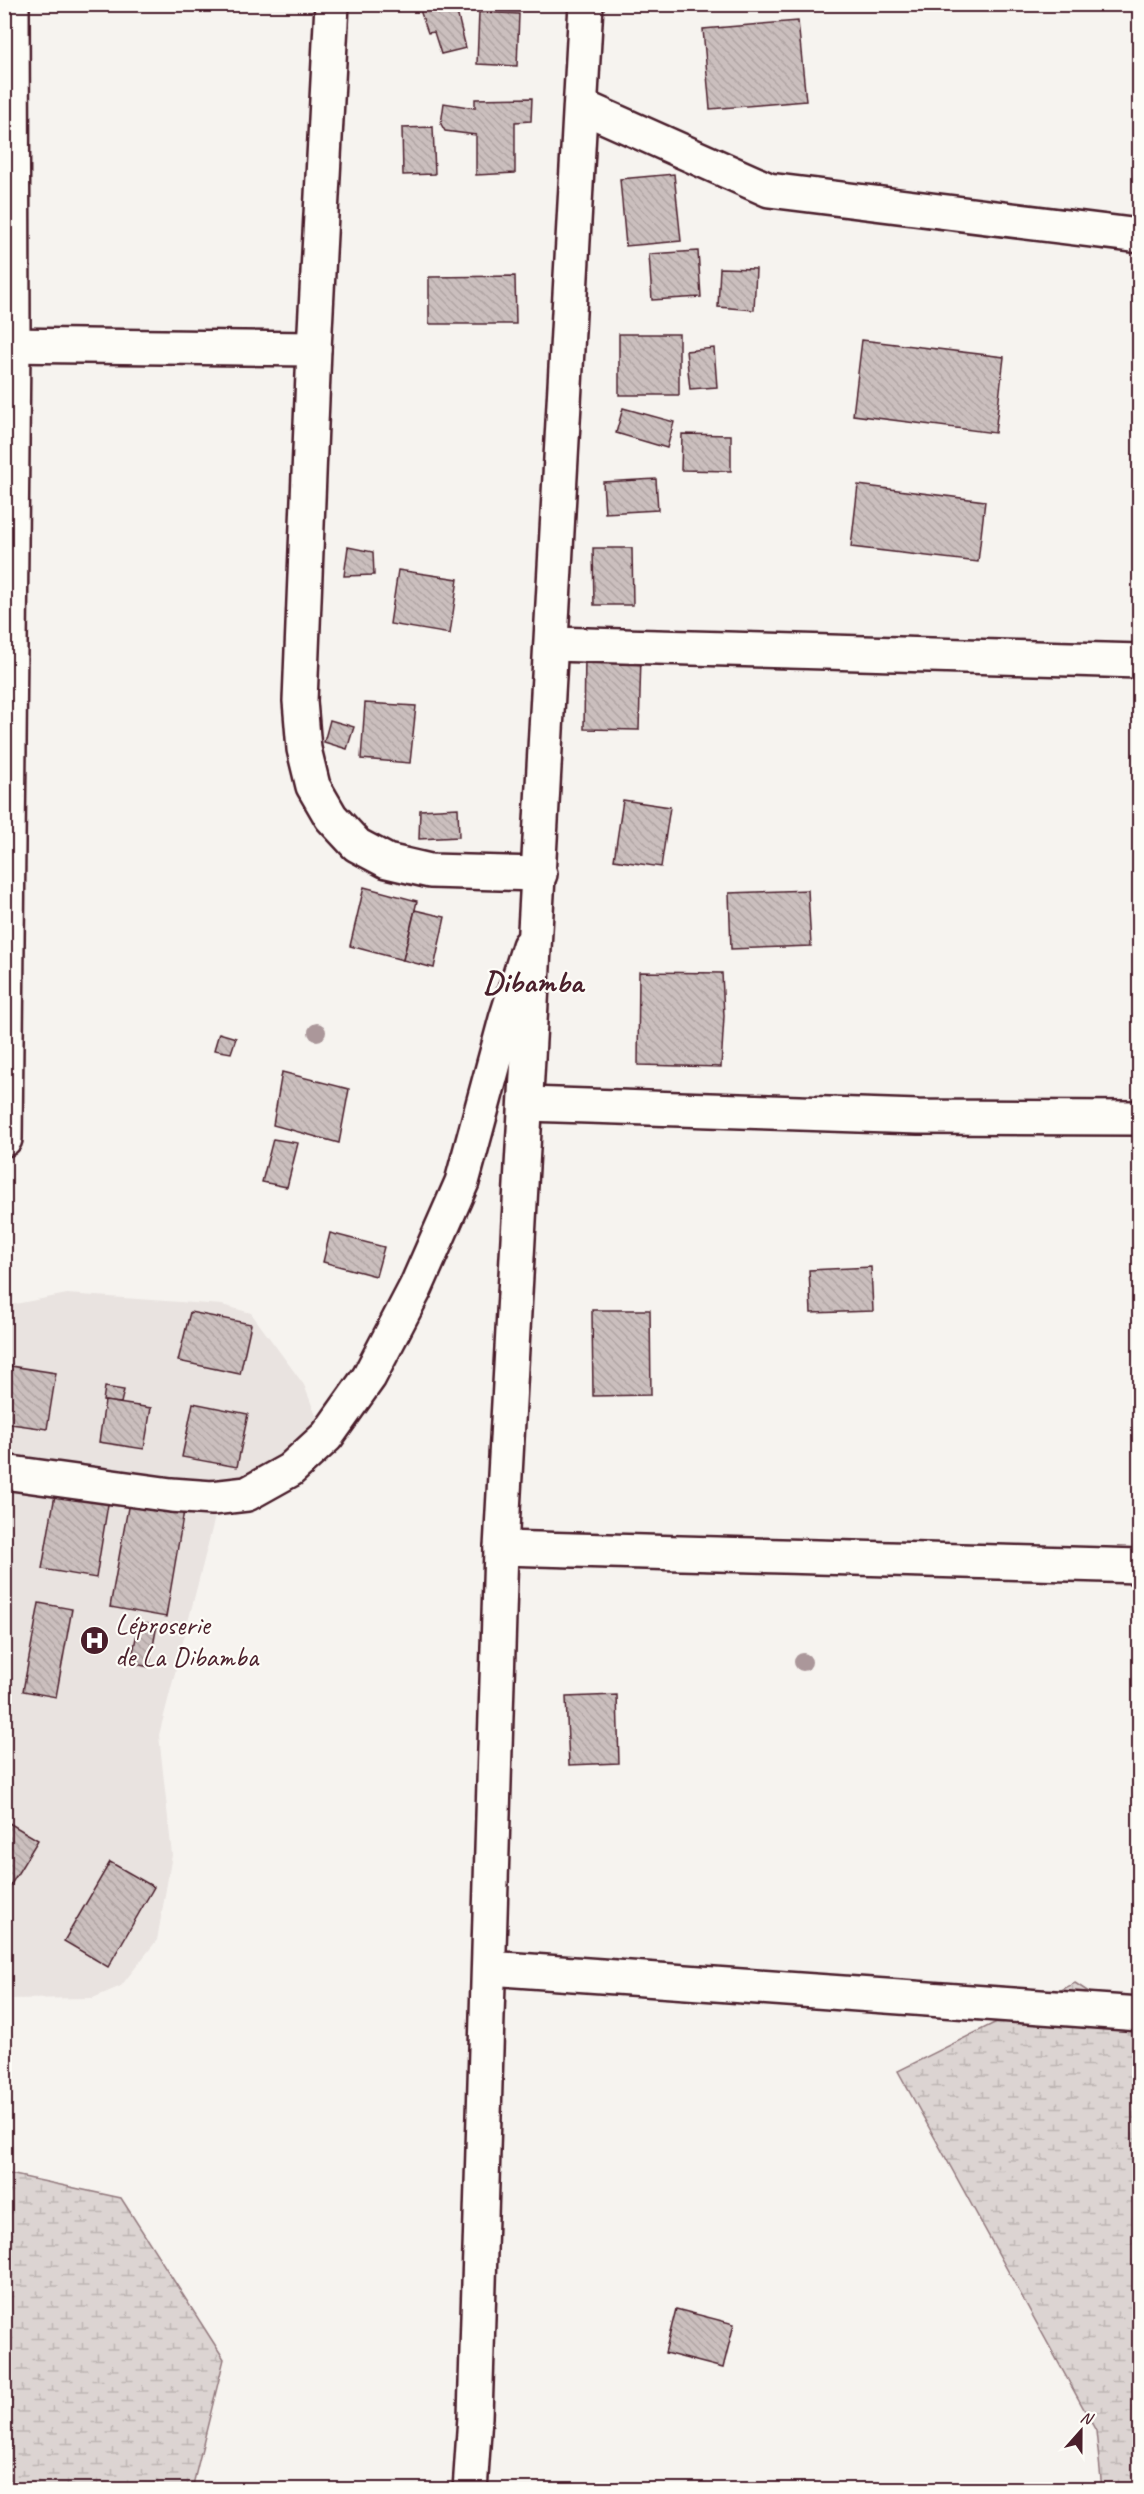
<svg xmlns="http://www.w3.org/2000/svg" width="1144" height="2494" font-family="Caveat,sans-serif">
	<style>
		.built { fill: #e9e3e0 }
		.wetland { fill: url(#wetland-marsh); stroke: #937a7e; stroke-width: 1.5 }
		.building { fill: url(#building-back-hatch); stroke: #4a1f2b; stroke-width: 1.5 }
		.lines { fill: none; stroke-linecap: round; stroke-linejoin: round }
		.street-casing { stroke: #4a1f2b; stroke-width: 38 }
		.secondary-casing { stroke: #4a1f2b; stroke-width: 38 }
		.street { stroke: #fdfcf7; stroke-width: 33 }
		.secondary { stroke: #fdfcf7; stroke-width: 33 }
		.tree { fill: #ab979a }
		.labels { text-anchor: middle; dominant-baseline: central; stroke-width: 4.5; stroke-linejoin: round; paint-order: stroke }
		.poi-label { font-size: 28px; fill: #4a1f2b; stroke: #fdfcf7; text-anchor: start }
		.quarter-label { font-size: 32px; font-weight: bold; fill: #4a1f2b; stroke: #fdfcf7 }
	</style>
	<defs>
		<pattern id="wetland-marsh" width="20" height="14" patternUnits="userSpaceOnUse" patternTransform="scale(1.5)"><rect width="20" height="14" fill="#dcd4d2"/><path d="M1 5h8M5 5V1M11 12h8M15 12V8" fill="none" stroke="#beb6b4"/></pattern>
		<pattern id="building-back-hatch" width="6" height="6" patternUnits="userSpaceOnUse" patternTransform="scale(1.5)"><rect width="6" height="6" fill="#cbbfbe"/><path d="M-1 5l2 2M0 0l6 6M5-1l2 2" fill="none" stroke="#b0a4a3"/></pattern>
	</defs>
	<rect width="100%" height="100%" fill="#f6f3ef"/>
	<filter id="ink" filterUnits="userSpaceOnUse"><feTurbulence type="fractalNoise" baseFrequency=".0167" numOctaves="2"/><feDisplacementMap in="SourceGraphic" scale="12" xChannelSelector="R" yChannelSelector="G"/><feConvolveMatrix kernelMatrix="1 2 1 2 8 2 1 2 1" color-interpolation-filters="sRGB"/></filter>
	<g filter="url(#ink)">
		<polygon class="built" points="67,1294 222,1305 251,1313 304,1385 320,1426 215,1517 159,1735 172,1855 157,1940 121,1986 93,1998 5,1999 5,1306"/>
		<g class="wetland">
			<polygon points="1075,1983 1139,2025 1139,2489 1102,2489 1096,2431 898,2071"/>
			<polygon points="5,2173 121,2198 224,2359 192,2489 5,2489"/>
		</g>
		<g class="building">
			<polygon points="421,4 455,4 466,48 441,54 434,32 428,33 420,10"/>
			<polygon points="479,12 519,14 517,66 477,64"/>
			<polygon points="798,21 806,101 710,109 703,29"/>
			<polygon points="532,98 531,121 515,122 515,173 476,175 476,135 445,131 441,124 444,103 475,108 475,99"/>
			<polygon points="433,127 435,174 403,175 402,128"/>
			<polygon points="674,174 681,241 626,246 620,179"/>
			<polygon points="698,251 701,297 652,300 649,254"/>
			<polygon points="720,268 756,269 754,310 718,307"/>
			<polygon points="515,276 516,324 429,324 429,277"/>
			<rect x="619" y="334" width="60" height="61"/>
			<polygon points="862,340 1004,357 995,433 853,415"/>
			<polygon points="714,348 717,387 690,389 686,351"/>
			<polygon points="623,408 674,422 667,448 616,433"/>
			<polygon points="682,434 731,435 731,471 681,470"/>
			<polygon points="656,479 658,510 605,513 603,482"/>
			<polygon points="858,485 985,501 978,562 851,547"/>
			<polygon points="348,547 373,552 374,575 344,576"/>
			<polygon points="593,548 632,548 633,605 594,605"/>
			<polygon points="398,570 458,579 450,634 390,624"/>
			<polygon points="585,655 641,656 639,730 584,729"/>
			<polygon points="365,703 416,706 410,763 361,759"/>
			<polygon points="330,720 354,727 347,749 324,742"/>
			<polygon points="623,800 670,807 661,867 614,860"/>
			<polygon points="458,808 459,837 419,839 420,810"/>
			<polygon points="364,887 417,901 403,960 350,946"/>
			<polygon points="808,890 811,946 731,949 729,893"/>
			<polygon points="415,910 445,917 434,968 403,960"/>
			<polygon points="639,972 722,973 724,1016 721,1067 638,1065"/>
			<polygon points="219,1033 236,1038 231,1053 214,1050"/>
			<polygon points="282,1072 349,1089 339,1143 273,1125"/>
			<polygon points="273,1139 298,1143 287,1187 262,1182"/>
			<polygon points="330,1233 384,1247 376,1276 323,1262"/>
			<polygon points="871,1267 873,1311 811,1313 809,1270"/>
			<polygon points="592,1310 650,1310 651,1395 593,1396"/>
			<polygon points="190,1312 251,1324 240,1374 178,1361"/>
			<polygon points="4,1365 56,1373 47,1429 4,1423"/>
			<polygon points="105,1387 124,1390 121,1403 103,1401"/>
			<polygon points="105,1401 151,1408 144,1449 99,1442"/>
			<polygon points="193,1403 248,1414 237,1467 182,1457"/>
			<polygon points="56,1489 109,1498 96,1578 42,1569"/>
			<polygon points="129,1502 184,1511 166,1617 110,1607"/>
			<polygon points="4,1547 9,1548 4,1583"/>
			<polygon points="39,1603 72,1609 56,1697 23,1691"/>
			<polygon points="139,1622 157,1625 149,1667 131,1663"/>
			<polygon points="617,1695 619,1763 569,1765 566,1697"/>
			<polygon points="4,1820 38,1840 4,1896"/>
			<polygon points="110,1862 154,1887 108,1967 64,1941"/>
			<polygon points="676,2309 734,2324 723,2368 665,2353"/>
		</g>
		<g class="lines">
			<defs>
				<g id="street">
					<polyline points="332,4 314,349 300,701 304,749 313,786 331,817 357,845 387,861 430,871 540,874"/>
					<polyline points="581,106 769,190 1140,236"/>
					<polyline points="4,345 314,349"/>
					<polyline points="552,644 1140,661"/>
					<polyline points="527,1104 918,1117 1140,1118"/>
					<polyline points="5,1139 13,345 12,4"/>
					<polyline points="4,1472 171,1495 212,1498 247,1494 290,1470 327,1436 369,1377 416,1287 462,1182 506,1019 529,946"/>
					<polyline points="501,1548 1140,1566"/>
					<polyline points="489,1968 1140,2014"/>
				</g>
				<polyline id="secondary" points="470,2490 475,2417 501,1548 586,4"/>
			</defs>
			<use href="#street" class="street-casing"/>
			<use href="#secondary" class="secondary-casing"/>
			<use href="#street" class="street"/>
			<use href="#secondary" class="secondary"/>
		</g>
		<g class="tree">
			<circle cx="317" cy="1032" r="9"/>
			<circle cx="803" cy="1662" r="9"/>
		</g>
	</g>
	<defs>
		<symbol id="hospital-disc" viewBox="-11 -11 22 22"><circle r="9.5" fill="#4a1f2b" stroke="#fdfcf7"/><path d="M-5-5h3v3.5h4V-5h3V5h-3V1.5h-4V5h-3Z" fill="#fff"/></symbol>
	</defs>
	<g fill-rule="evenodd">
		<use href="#hospital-disc" x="78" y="1624" width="33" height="33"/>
	</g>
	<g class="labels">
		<g class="poi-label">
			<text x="115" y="1624">Léproserie<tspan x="115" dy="32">de La Dibamba</tspan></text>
		</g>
		<g class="quarter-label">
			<text x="533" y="981">Dibamba</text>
		</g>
	</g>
	<rect width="1144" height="2494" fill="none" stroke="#fdfcf7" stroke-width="24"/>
	<rect x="12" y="12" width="1120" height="2470" fill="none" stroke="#4a1f2b" stroke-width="2" filter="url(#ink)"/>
	<g transform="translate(1081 2431) rotate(21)" stroke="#fdfcf7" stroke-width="4.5" paint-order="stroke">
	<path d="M0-4.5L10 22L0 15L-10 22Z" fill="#4a1f2b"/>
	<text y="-9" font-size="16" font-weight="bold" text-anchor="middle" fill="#4a1f2b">N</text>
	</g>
</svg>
